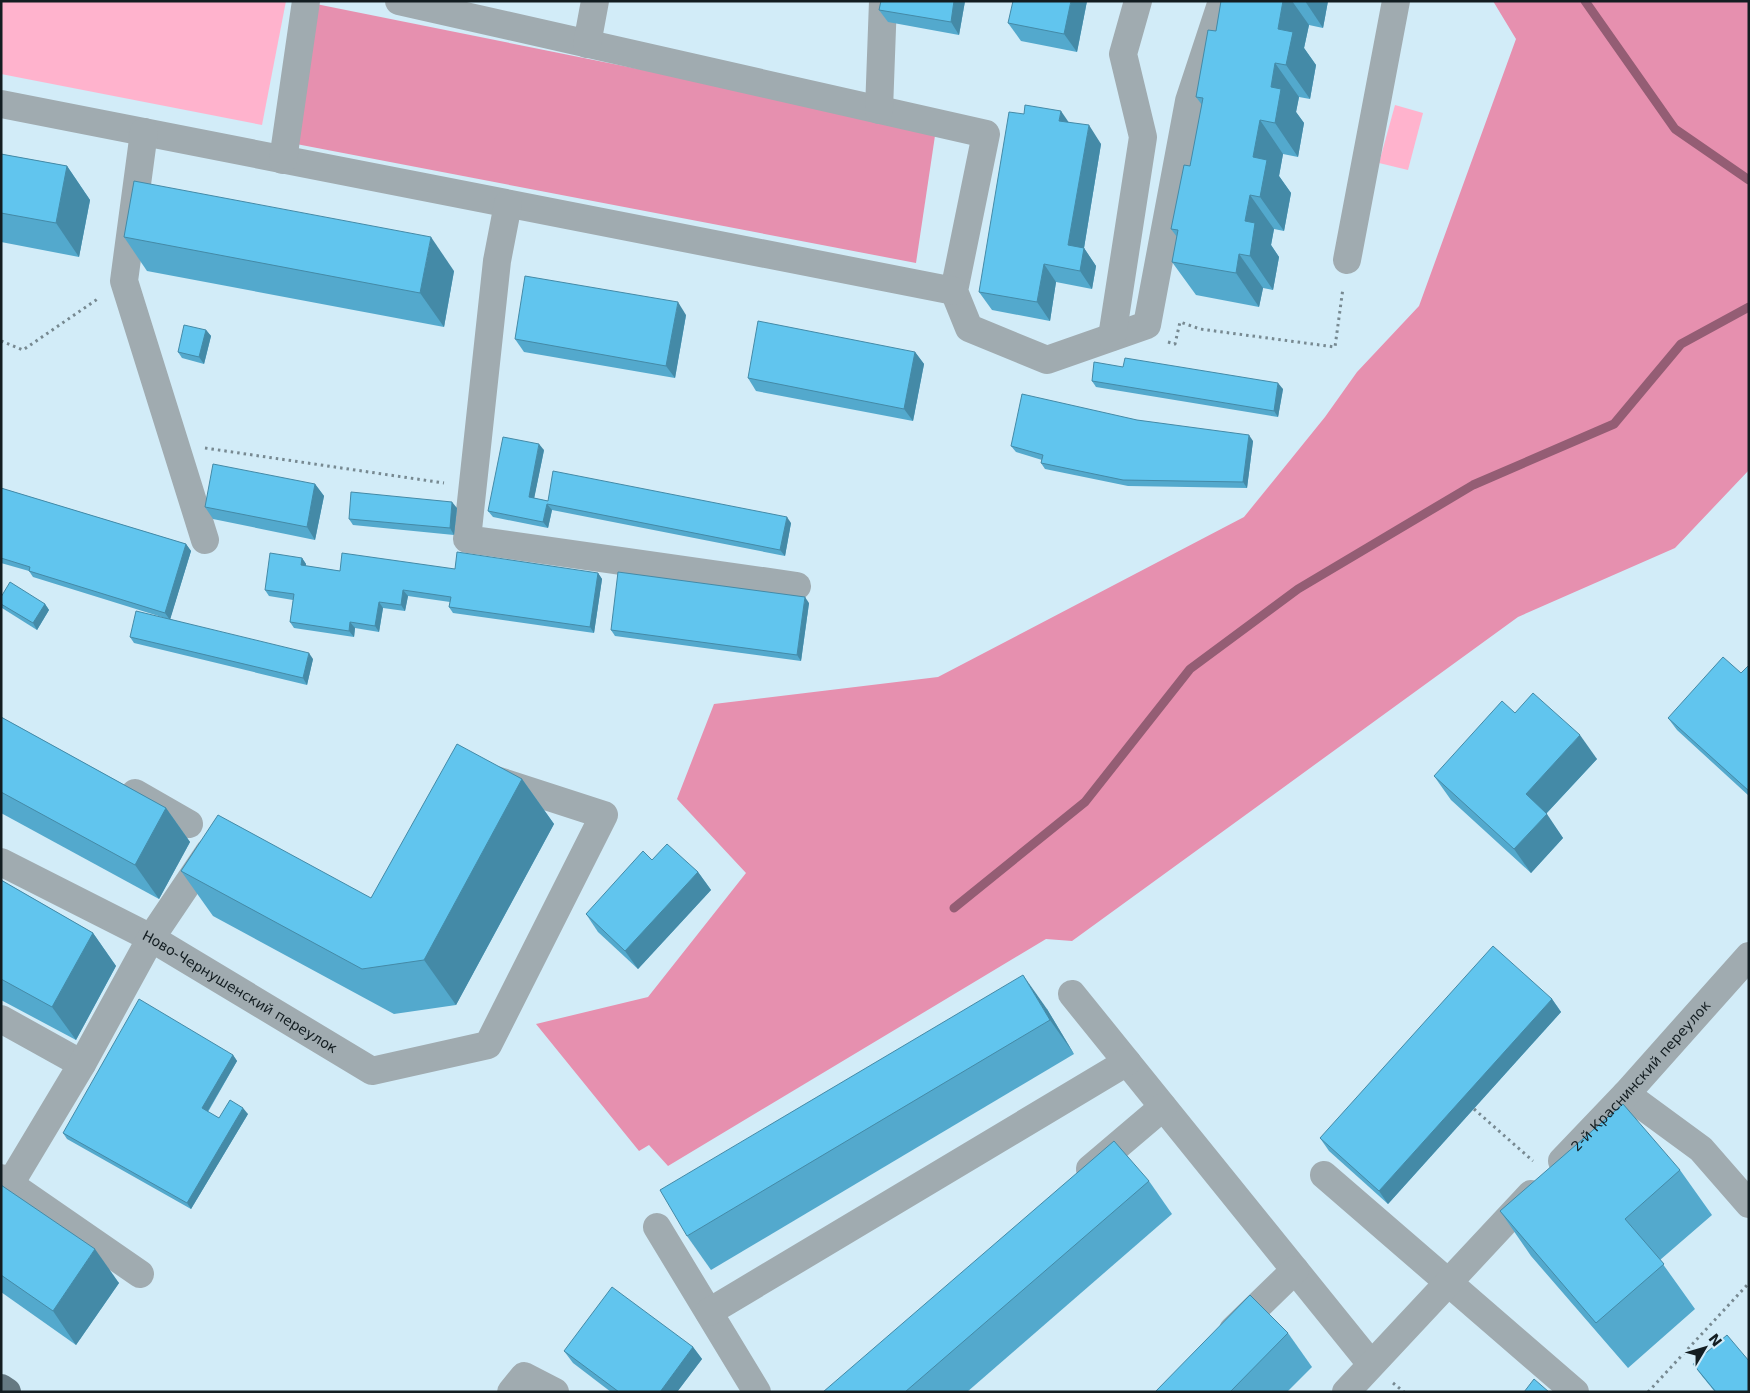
<svg xmlns="http://www.w3.org/2000/svg" width="1750" height="1393" font-family="'DejaVu Sans',sans-serif">
	<style>
		.green { fill: #ffb3cd }
		.forest { fill: #e690af }
		.lines { fill: none; stroke-linecap: round; stroke-linejoin: round }
		.stream { stroke: #945d74; stroke-width: 9 }
		.path { stroke: #778991; stroke-width: 3; stroke-dasharray: 2.5 4; stroke-linecap: butt }
		.minor { stroke: #a0abb0; stroke-width: 28 }
		.major { stroke: #657982; stroke-width: 28 }
		.wall { fill: #53a9cd }
		.shaded-wall { fill: #448aa7 }
		.building { fill: #61c5ee; stroke: #448aa7 }
		.labels { text-anchor: middle; dominant-baseline: central; stroke-width: 4; stroke-linejoin: round; paint-order: stroke }
		.street-label { font-size: 14px; fill: #131d21; stroke: #d2ecf8 }
	</style>
	<rect width="100%" height="100%" fill="#d2ecf8"/>
	<g class="green">
		<polygon points="1,1 286,1 262,125 1,74"/>
		<polygon points="1395,105 1423,113 1408,170 1379,163"/>
	</g>
	<g class="forest">
		<polygon points="1493,1 1749,1 1749,470 1675,548 1518,617 1072,941 1046,939 668,1166 649,1145 639,1151 536,1024 648,997 746,873 677,799 714,704 938,677 1244,517 1325,417 1357,372 1419,306 1516,39"/>
		<polygon points="316,4 936,129 916,263 291,143"/>
	</g>
	<g class="lines">
		<g class="stream">
			<polyline points="1585,1 1675,129 1749,180"/>
			<polyline points="954,908 1085,802 1190,669 1298,589 1473,485 1614,424 1681,344 1749,307"/>
		</g>
		<g class="path">
			<polyline points="1,341 23,350 99,298"/>
			<polyline points="1168,342 1175,344 1180,322 1200,329 1335,347 1343,288"/>
			<polyline points="205,448 444,483"/>
			<polyline points="1474,1109 1533,1161"/>
			<polyline points="1393,1383 1404,1392"/>
			<polyline points="1648,1392 1749,1283"/>
		</g>
		<g class="minor">
			<polyline points="399,1 986,134 954,291 969,328 1047,360 1147,325 1189,101 1222,1"/>
			<polyline points="587,44 595,1"/>
			<polyline points="1,104 954,291"/>
			<polyline points="879,110 883,1"/>
			<polyline points="144,132 124,281 205,540"/>
			<polyline points="283,160 306,1"/>
			<polyline points="508,204 497,261 467,539 797,586"/>
			<polyline points="1347,260 1396,1"/>
			<polyline points="1112,337 1143,137 1123,54 1138,1"/>
			<polyline points="135,793 189,824"/>
			<path id="s1" d="M 1,862 L 151,938 L 372,1071 L 488,1045 L 604,815 L 496,780"/>
			<polyline points="1072,994 1371,1364"/>
			<polyline points="1,1019 82,1064"/>
			<polyline points="1626,1094 1701,1149 1749,1204"/>
			<path id="s2" d="M 1562,1161 L 1626,1094 L 1749,956"/>
			<polyline points="1090,1169 1163,1107"/>
			<polyline points="1324,1175 1575,1392"/>
			<polyline points="1,1178 140,1274"/>
			<polyline points="10,1184 82,1064 151,938 209,852"/>
			<polyline points="657,1227 757,1392"/>
			<polyline points="709,1312 1127,1062"/>
			<polyline points="1233,1330 1295,1270"/>
			<polyline points="511,1392 524,1376 555,1392"/>
			<polyline points="1346,1392 1531,1194"/>
		</g>
		<polyline class="major" points="1,1388 7,1392"/>
	</g>
	<g class="wall">
		<polygon points="881,1 965,1 959,35 888,22 879,10"/>
		<polygon points="1087,1 1077,52 1021,41 1008,23"/>
		<polygon points="1221,1 1328,1 1323,28 1309,25 1304,48 1316,65 1310,99 1299,97 1296,112 1304,123 1298,157 1283,154 1279,176 1291,193 1284,231 1274,229 1271,245 1279,257 1273,290 1263,288 1259,307 1196,295 1172,262 1177,237 1171,229 1190,166 1202,105 1196,97 1216,31"/>
		<polygon points="1068,122 1101,144 1084,248 1096,266 1092,289 1056,282 1050,321 992,310 979,292"/>
		<polygon points="1,154 67,166 90,200 79,257 1,242"/>
		<polygon points="124,237 454,271 444,327 147,271"/>
		<polygon points="686,315 675,378 524,352 515,339"/>
		<polygon points="206,330 211,336 204,364 182,358 178,352"/>
		<polygon points="915,352 924,364 913,421 756,391 748,378"/>
		<polygon points="1123,367 1283,389 1278,417 1096,387 1092,381"/>
		<polygon points="1137,420 1253,441 1247,488 1128,486 1045,469 1041,463 1042,460 1016,452 1011,446"/>
		<polygon points="544,450 534,498 548,501 791,523 785,556 552,510 548,528 493,517 488,511"/>
		<polygon points="315,484 324,496 315,540 213,519 205,507"/>
		<polygon points="1,488 186,544 191,551 170,619 313,659 307,685 134,643 130,637 165,618 33,577 29,571 1,563"/>
		<polygon points="457,508 454,535 353,525 349,519"/>
		<polygon points="302,558 306,564 306,566 340,571 455,569 598,573 602,579 594,633 453,613 449,607 450,602 408,596 405,611 383,608 379,632 355,628 354,637 294,628 290,622 293,600 269,596 265,590"/>
		<polygon points="1,597 45,604 49,610 37,630 2,608 1,606"/>
		<polygon points="809,603 801,661 615,636 611,630"/>
		<polygon points="1749,665 1749,796 1677,730 1668,718 1741,673"/>
		<polygon points="1515,713 1597,759 1546,814 1563,838 1531,873 1451,800 1434,776"/>
		<polygon points="1,717 166,808 190,842 159,899 1,813"/>
		<polygon points="522,779 554,824 456,1005 394,1014 213,916 181,871 371,898"/>
		<polygon points="652,860 698,872 711,890 638,969 598,932 586,914"/>
		<polygon points="1,880 93,933 116,966 76,1040 1,1000"/>
		<polygon points="1552,999 1561,1012 1388,1204 1329,1151 1320,1138"/>
		<polygon points="1047,1009 1074,1054 711,1270 687,1236"/>
		<polygon points="233,1055 237,1061 208,1112 219,1118 248,1114 191,1209 67,1139 63,1133"/>
		<polygon points="1680,1170 1712,1215 1660,1260 1695,1309 1628,1368 1531,1256 1500,1211"/>
		<polygon points="1149,1181 1172,1214 967,1392 823,1392"/>
		<polygon points="1,1185 119,1283 76,1345 1,1292"/>
		<polygon points="1288,1333 1312,1367 1287,1392 1155,1392"/>
		<polygon points="693,1347 702,1359 677,1392 611,1392 573,1363 564,1351"/>
		<polygon points="1693,1364 1749,1392 1715,1392 1702,1376"/>
	</g>
	<g class="shaded-wall">
		<polygon points="954,1 965,1 959,35 951,22"/>
		<polygon points="1071,1 1087,1 1077,52 1064,34"/>
		<polygon points="1283,1 1292,1 1309,25 1304,48 1316,65 1310,99 1286,65 1278,29"/>
		<polygon points="1305,1 1328,1 1323,28"/>
		<polygon points="1275,63 1299,97 1296,112 1304,123 1298,157 1275,123 1271,87"/>
		<polygon points="1061,111 1074,130 1059,121"/>
		<polygon points="1260,120 1283,154 1279,176 1291,193 1284,231 1260,197 1253,157"/>
		<polygon points="1089,125 1101,144 1084,248 1096,266 1092,289 1080,271 1068,245"/>
		<polygon points="67,166 90,200 79,257 56,223"/>
		<polygon points="1250,195 1274,229 1271,245 1279,257 1273,290 1250,256 1245,221"/>
		<polygon points="431,237 454,271 444,327 420,293"/>
		<polygon points="1239,254 1263,288 1259,307 1236,273"/>
		<polygon points="1044,264 1056,282 1050,321 1037,302"/>
		<polygon points="678,302 686,315 675,378 666,366"/>
		<polygon points="206,330 211,336 204,364 199,357"/>
		<polygon points="915,352 924,364 913,421 904,409"/>
		<polygon points="1278,383 1283,389 1278,417 1274,411"/>
		<polygon points="1249,435 1253,441 1247,488 1243,482"/>
		<polygon points="539,444 544,450 533,504 529,497"/>
		<polygon points="315,484 324,496 315,540 307,527"/>
		<polygon points="452,502 457,508 454,535 450,528"/>
		<polygon points="547,504 552,510 548,528 543,522"/>
		<polygon points="787,517 791,523 785,556 780,550"/>
		<polygon points="186,544 191,551 170,620 165,613"/>
		<polygon points="302,558 306,564 305,572 301,565"/>
		<polygon points="598,573 602,579 594,633 590,627"/>
		<polygon points="403,590 408,596 405,611 401,605"/>
		<polygon points="805,597 809,603 801,661 797,655"/>
		<polygon points="379,602 383,608 379,632 375,626"/>
		<polygon points="45,604 49,610 37,630 33,623"/>
		<polygon points="350,622 355,628 354,637 349,631"/>
		<polygon points="309,653 313,659 307,685 303,678"/>
		<polygon points="1580,735 1597,759 1542,818 1526,794"/>
		<polygon points="522,779 554,824 456,1005 424,960"/>
		<polygon points="166,808 190,842 159,899 135,865"/>
		<polygon points="1547,814 1563,838 1531,873 1514,849"/>
		<polygon points="698,872 711,890 638,969 625,951"/>
		<polygon points="93,933 116,966 76,1040 52,1007"/>
		<polygon points="1023,975 1047,1009 1074,1054 1050,1020"/>
		<polygon points="1552,999 1561,1012 1388,1204 1379,1191"/>
		<polygon points="233,1055 237,1061 206,1114 202,1108"/>
		<polygon points="243,1108 248,1114 191,1209 187,1203"/>
		<polygon points="95,1249 119,1283 76,1345 53,1311"/>
		<polygon points="693,1347 702,1359 677,1392 660,1392"/>
	</g>
	<g class="building">
		<polygon points="881,1 954,1 951,22 879,10"/>
		<polygon points="1013,1 1071,1 1064,34 1008,23"/>
		<polygon points="1221,1 1283,1 1278,29 1293,32 1286,65 1275,63 1271,87 1281,89 1275,123 1260,120 1253,157 1267,160 1260,197 1250,195 1245,221 1255,223 1250,256 1239,254 1236,273 1172,262 1178,230 1171,229 1184,165 1190,166 1203,98 1196,97 1208,30 1216,31"/>
		<polygon points="1025,105 1061,111 1059,121 1089,125 1068,245 1084,248 1080,271 1044,264 1037,302 979,292 1009,112 1024,114"/>
		<polygon points="1,154 67,166 56,223 1,213"/>
		<polygon points="134,181 431,237 420,293 124,237"/>
		<polygon points="525,276 678,302 666,366 515,339"/>
		<polygon points="758,321 915,352 904,409 748,378"/>
		<polygon points="184,325 206,330 199,357 178,352"/>
		<polygon points="1125,358 1278,383 1274,411 1092,381 1094,362 1123,367"/>
		<polygon points="1022,394 1137,420 1249,435 1243,482 1123,480 1041,463 1043,455 1011,446"/>
		<polygon points="503,437 539,444 529,497 548,501 553,471 787,517 780,550 547,504 543,522 488,511"/>
		<polygon points="213,464 315,484 307,527 205,507"/>
		<polygon points="1,488 186,544 165,613 29,571 30,567 1,558"/>
		<polygon points="351,492 452,502 450,528 349,519"/>
		<polygon points="457,552 598,573 590,627 449,607 451,597 403,590 401,605 379,602 375,626 350,622 349,631 290,622 294,594 265,590 270,553 302,558 301,565 340,571 342,553 455,569"/>
		<polygon points="618,572 805,597 797,655 611,630"/>
		<polygon points="10,582 45,604 33,623 1,604 1,597"/>
		<polygon points="136,611 309,653 303,678 130,637"/>
		<polygon points="1723,657 1741,673 1749,665 1749,791 1668,718"/>
		<polygon points="1533,693 1580,735 1526,794 1547,814 1514,849 1434,776 1502,701 1515,713"/>
		<polygon points="1,717 166,808 135,865 1,792"/>
		<polygon points="457,744 522,779 424,960 362,969 181,871 218,815 371,898"/>
		<polygon points="667,844 698,872 625,951 586,914 643,851 652,860"/>
		<polygon points="1,880 93,933 52,1007 1,979"/>
		<polygon points="1493,946 1552,999 1379,1191 1320,1138"/>
		<polygon points="1023,975 1050,1020 687,1236 660,1190"/>
		<polygon points="139,999 233,1055 202,1108 219,1118 230,1100 243,1108 187,1203 63,1133"/>
		<polygon points="1623,1104 1680,1170 1625,1219 1664,1264 1596,1323 1500,1211"/>
		<polygon points="1114,1141 1149,1181 905,1392 823,1392"/>
		<polygon points="1,1185 95,1249 53,1311 1,1275"/>
		<polygon points="612,1287 693,1347 660,1392 619,1392 564,1351"/>
		<polygon points="1250,1295 1288,1333 1230,1392 1155,1392"/>
		<polygon points="1727,1335 1749,1361 1749,1392 1716,1392 1693,1364"/>
		<polygon points="1534,1379 1549,1392 1524,1392"/>
	</g>
	<g class="labels">
		<g class="street-label">
			<text stroke="none"><textPath href="#s1" startOffset="272">Ново-Чернушенский переулок</textPath></text>
			<text stroke="none"><textPath href="#s2" startOffset="116">2-й Краснинский переулок</textPath></text>
		</g>
	</g>
	<rect width="1750" height="1393" fill="none" stroke="#131d21" stroke-width="5"/>
	<g transform="translate(1705 1348) rotate(52)" stroke="#d2ecf8" stroke-width="4" paint-order="stroke">
	<path d="M0-4L9 19L0 12L-9 19Z" fill="#131d21"/>
	<text y="-8" font-size="14" font-weight="bold" text-anchor="middle" fill="#131d21">N</text>
	</g>
</svg>
